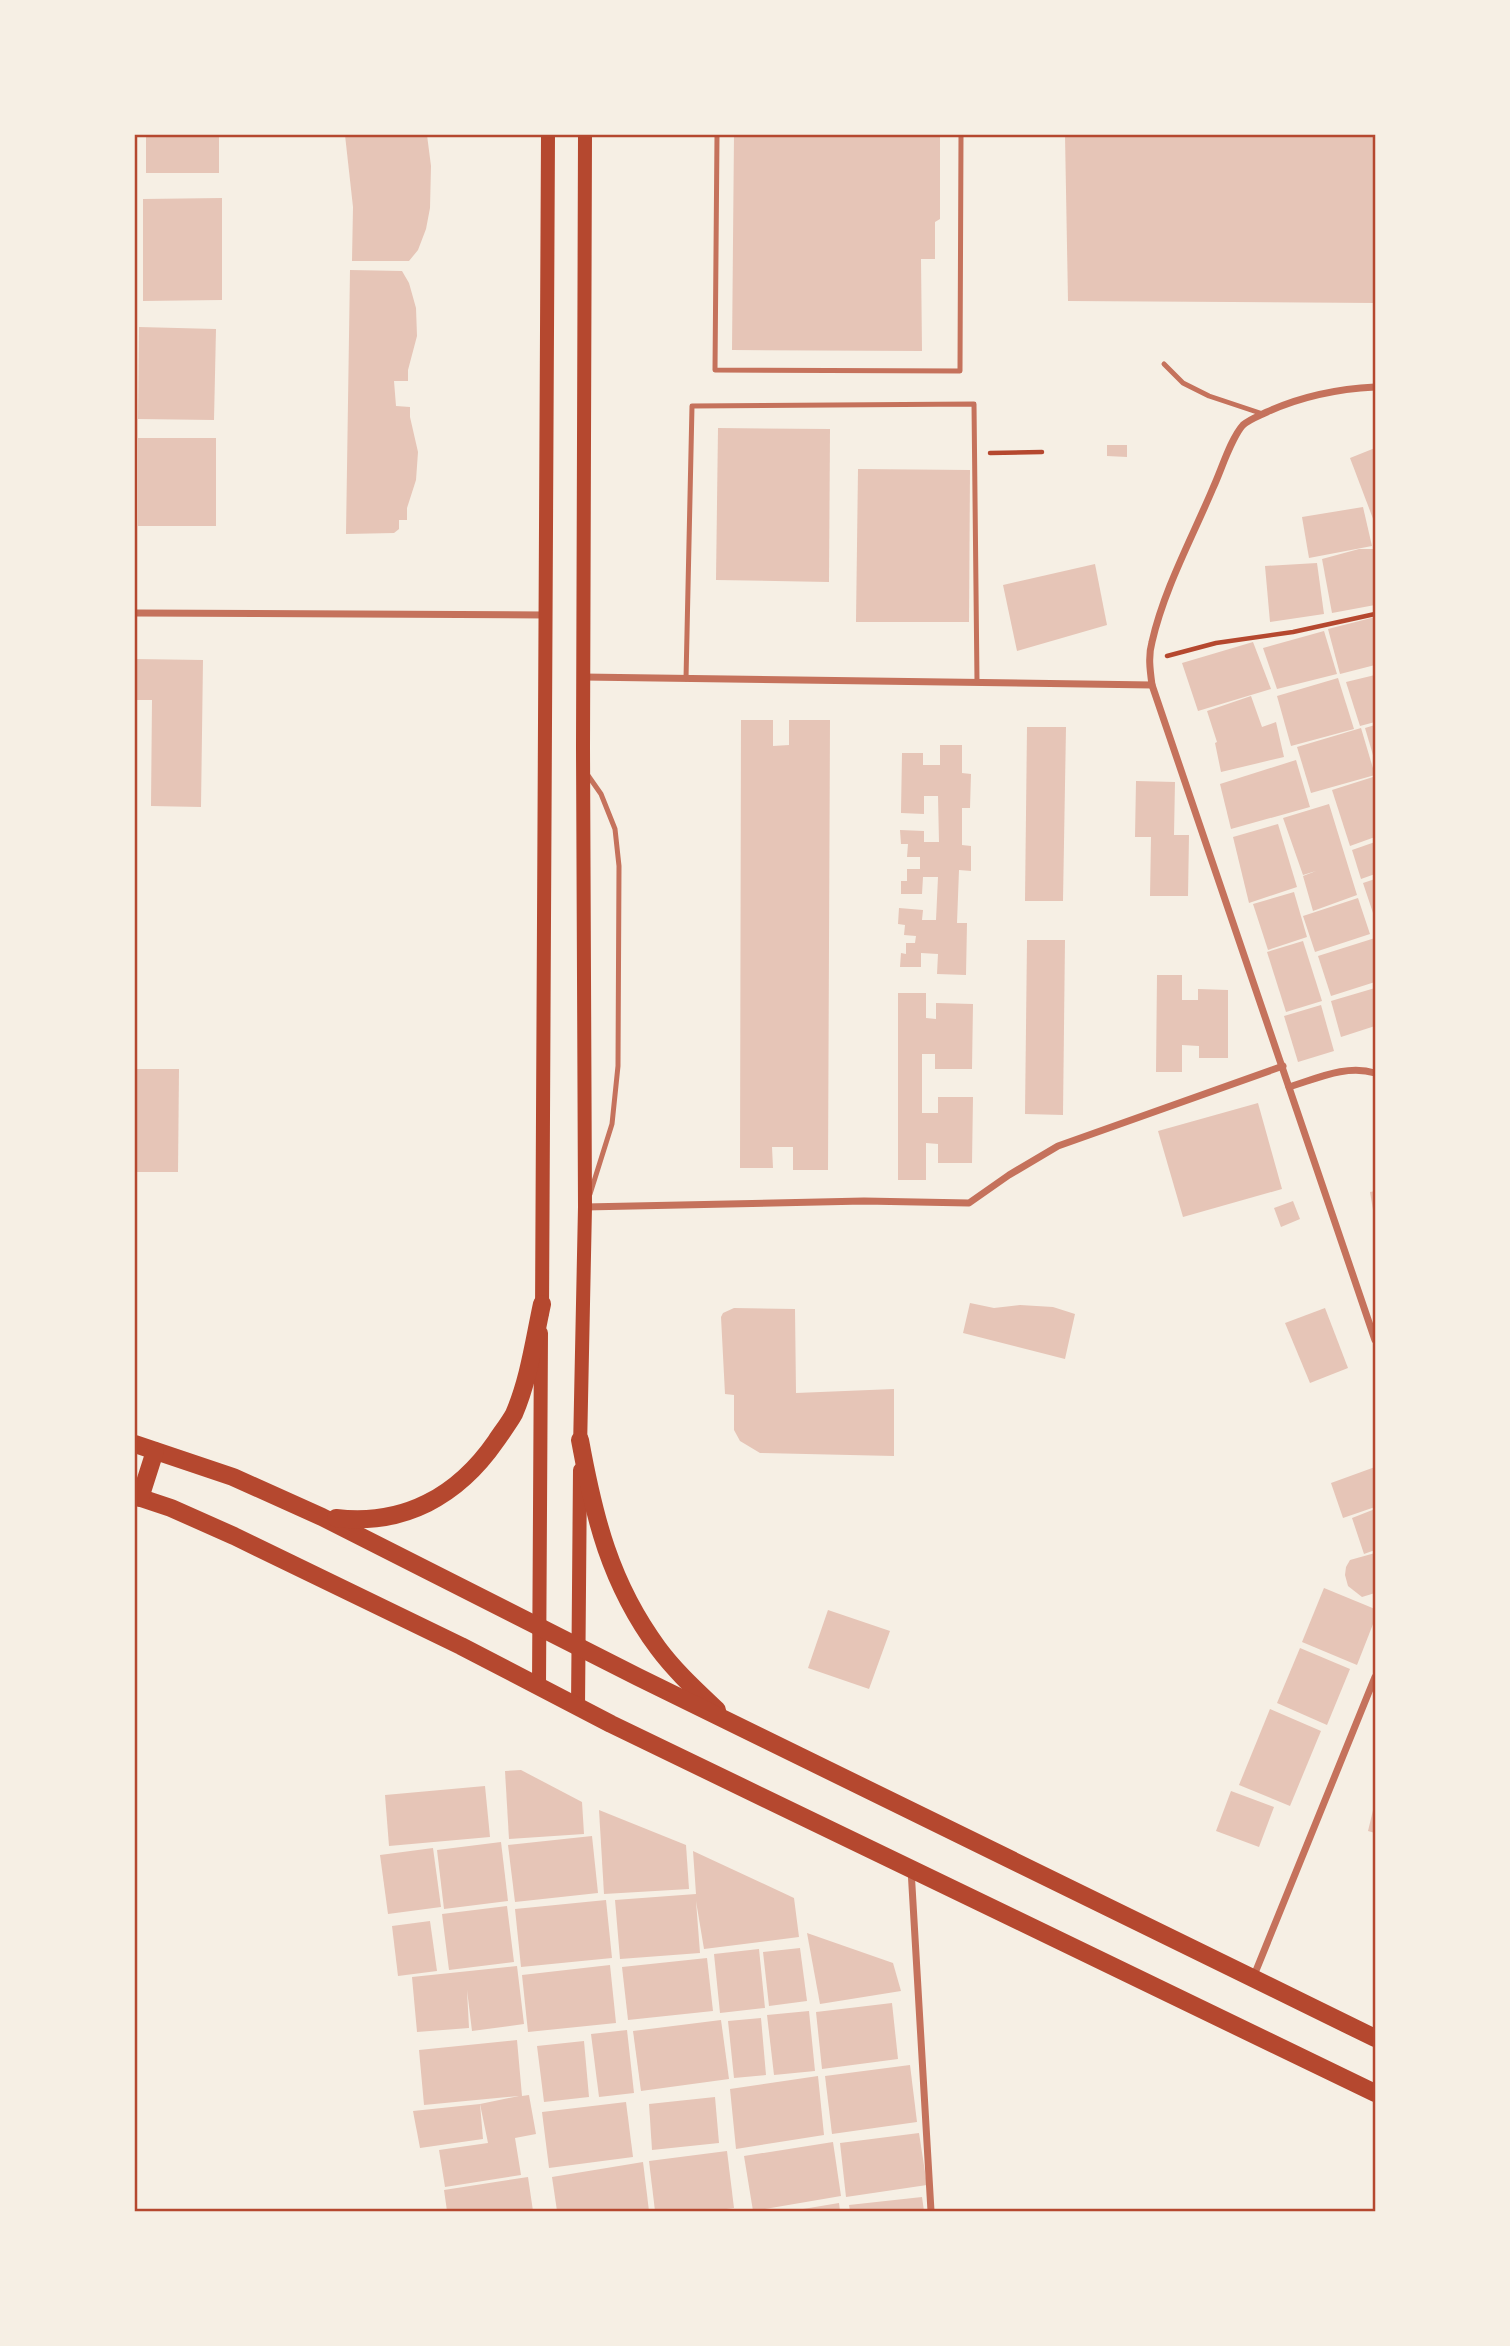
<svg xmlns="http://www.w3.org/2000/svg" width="1510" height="2346" font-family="'Nunito Sans',sans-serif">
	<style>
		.building { fill: #e6c5b7 }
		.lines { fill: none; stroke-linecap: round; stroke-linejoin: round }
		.path { stroke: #b5482f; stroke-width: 4.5 }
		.service { stroke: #c5725c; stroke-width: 5 }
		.minor { stroke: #c5725c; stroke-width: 7 }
		.secondary { stroke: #b5482f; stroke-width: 14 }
		.primary { stroke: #b5482f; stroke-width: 18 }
		.neatline { fill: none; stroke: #b5482f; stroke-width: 2.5 }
	</style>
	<rect width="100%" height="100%" fill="#f6efe4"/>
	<g class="building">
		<rect x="146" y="135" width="73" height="38"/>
		<polygon points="345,135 427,135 431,166 430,208 426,229 418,250 409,261 352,261 353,207"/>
		<polygon points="734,135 940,135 940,219 935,222 935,259 921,259 922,351 732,350"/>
		<polygon points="1065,135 1375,135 1375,303 1068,301"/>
		<polygon points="222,198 222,300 143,301 143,199"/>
		<polygon points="350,270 402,271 409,283 416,308 417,336 408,370 408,381 394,381 396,406 410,407 410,417 418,452 416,480 407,508 407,520 399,520 399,529 394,533 346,534"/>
		<polygon points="139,327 216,329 214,420 138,419"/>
		<polygon points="718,428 830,429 829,582 716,580"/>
		<rect x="138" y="438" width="78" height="88"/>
		<polygon points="1107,445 1127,445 1127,457 1107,456"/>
		<polygon points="1375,448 1375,524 1350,458"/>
		<polygon points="858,469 970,470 969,622 856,622"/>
		<polygon points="1363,507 1372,546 1309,558 1302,517"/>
		<polygon points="1359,549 1375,549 1375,605 1332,613 1322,559"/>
		<polygon points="1317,563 1324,614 1270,622 1265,566"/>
		<polygon points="1095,564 1107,625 1017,651 1003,585"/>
		<polygon points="1375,617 1375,665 1340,674 1328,629"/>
		<polygon points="1324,631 1337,674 1277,689 1263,648"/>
		<polygon points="1253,642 1271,689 1198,711 1182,663"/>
		<polygon points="135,659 203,660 201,807 151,806 152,700 135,700"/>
		<polygon points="1375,675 1375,722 1360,726 1346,682"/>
		<polygon points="1338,678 1354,729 1291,746 1277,696"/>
		<polygon points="1251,696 1262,727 1276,722 1284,757 1221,772 1215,743 1217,742 1207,711"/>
		<polygon points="741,720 773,720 773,746 789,745 789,720 830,720 828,1170 793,1170 793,1147 772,1147 773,1168 740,1168"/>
		<polygon points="1375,725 1375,762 1365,728"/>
		<polygon points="1027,727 1066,727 1063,901 1025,901"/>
		<polygon points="1361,728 1375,775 1311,793 1297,747"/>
		<polygon points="940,745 962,745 962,773 971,774 970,808 962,808 962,845 971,846 971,871 959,870 957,923 967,923 966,975 937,974 938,954 921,953 921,967 900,967 901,953 906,954 906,943 915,943 916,936 904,935 905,925 898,924 899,908 923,910 922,920 936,920 938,877 923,877 922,894 901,894 901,881 907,881 907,869 920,869 920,857 907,857 908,844 901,844 900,830 924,831 924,842 939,842 938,796 924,796 924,814 901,813 902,753 923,753 923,765 940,765"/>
		<polygon points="1296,760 1310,807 1231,829 1220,784"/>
		<polygon points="1373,777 1375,784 1375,837 1350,846 1332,790"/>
		<polygon points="1136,781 1175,782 1174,835 1189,835 1188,896 1150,896 1151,837 1135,837"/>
		<polygon points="1329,804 1357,895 1313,911 1303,876 1316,871 1303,875 1283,818"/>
		<polygon points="1278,824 1297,887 1249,903 1233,837"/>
		<polygon points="1375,842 1375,874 1361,879 1352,850"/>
		<polygon points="1375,879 1375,919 1363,883"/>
		<polygon points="1294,892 1307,937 1268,950 1253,904"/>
		<polygon points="1358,898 1370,934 1315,952 1303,916"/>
		<polygon points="1375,938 1375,982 1331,996 1318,956"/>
		<polygon points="1027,940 1065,940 1063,1115 1025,1114"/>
		<polygon points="1303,941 1322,1001 1286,1012 1267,952"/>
		<polygon points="1157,975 1182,975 1182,1000 1198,1000 1198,989 1228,990 1228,1058 1199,1058 1199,1046 1182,1045 1182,1072 1156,1072"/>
		<polygon points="1375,988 1375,1026 1341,1037 1331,1001"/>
		<polygon points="898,993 926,993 926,1018 936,1019 936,1003 973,1004 972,1069 935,1069 935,1054 922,1054 922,1113 938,1113 938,1097 973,1097 972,1163 938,1163 938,1144 926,1143 926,1180 898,1180"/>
		<polygon points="1321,1005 1334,1051 1298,1062 1284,1016"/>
		<polygon points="135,1069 179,1069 178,1172 135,1172"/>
		<polygon points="1258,1103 1282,1189 1183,1217 1158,1131"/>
		<polygon points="1375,1191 1375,1216 1374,1216 1370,1192"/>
		<polygon points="1293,1201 1300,1219 1281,1227 1274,1208"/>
		<polygon points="970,1303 994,1308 1020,1305 1053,1307 1075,1314 1065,1359 963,1333"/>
		<polygon points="734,1308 795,1309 796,1393 894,1389 894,1456 760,1453 740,1441 734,1430 734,1395 725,1394 721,1317 723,1313"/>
		<polygon points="1325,1308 1348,1368 1310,1383 1285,1323"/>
		<polygon points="1375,1467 1375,1507 1343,1518 1331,1483"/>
		<polygon points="1375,1509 1375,1550 1364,1554 1352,1518"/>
		<polygon points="1375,1553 1375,1593 1362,1597 1348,1586 1345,1575 1346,1567 1350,1560"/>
		<polygon points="1324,1588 1375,1609 1375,1619 1357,1665 1302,1642"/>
		<polygon points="828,1610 890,1631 869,1689 808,1668"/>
		<polygon points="1300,1648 1350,1669 1327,1725 1277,1703"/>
		<polygon points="1270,1709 1321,1731 1290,1806 1239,1785"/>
		<polygon points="521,1770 582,1802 584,1834 509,1839 505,1771"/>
		<polygon points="485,1786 490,1837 389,1846 385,1795"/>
		<polygon points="1231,1791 1274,1807 1259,1847 1216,1831"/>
		<polygon points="1374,1806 1375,1806 1375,1833 1368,1831"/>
		<polygon points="599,1810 686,1845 689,1889 604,1894"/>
		<polygon points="592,1836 598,1893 515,1902 508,1845"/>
		<polygon points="501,1842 508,1901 444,1909 437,1850"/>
		<polygon points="433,1848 441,1907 388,1914 380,1855"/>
		<polygon points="693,1851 794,1898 799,1937 704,1949 696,1901 700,1953 620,1959 615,1900 696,1894"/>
		<polygon points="606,1900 612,1958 521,1967 515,1909"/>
		<polygon points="507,1906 514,1962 449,1970 442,1914"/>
		<polygon points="430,1921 437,1971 398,1976 392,1926"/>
		<polygon points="807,1933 893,1963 901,1991 820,2004"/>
		<polygon points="800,1948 807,2001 769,2006 763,1952"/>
		<polygon points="759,1949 765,2008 720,2013 714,1954"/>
		<polygon points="707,1958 713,2011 628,2020 622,1967"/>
		<polygon points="610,1965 616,2023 528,2032 522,1975"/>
		<polygon points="517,1966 524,2024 472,2031 467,1990 469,2028 417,2032 412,1977"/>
		<polygon points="892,2003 898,2059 822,2069 816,2012"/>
		<polygon points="809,2011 815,2071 774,2075 767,2015"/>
		<polygon points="761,2018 766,2075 734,2078 728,2021"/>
		<polygon points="721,2020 729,2079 641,2091 633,2031"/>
		<polygon points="627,2030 634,2093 599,2097 591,2034"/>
		<polygon points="517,2040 522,2096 529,2095 536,2134 515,2138 521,2175 445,2187 439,2150 488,2143 480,2104 519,2096 424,2105 419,2050"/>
		<polygon points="584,2041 589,2097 544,2102 537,2046"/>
		<polygon points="910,2065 917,2122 832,2134 825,2076"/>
		<polygon points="818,2076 824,2135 736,2149 730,2089"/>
		<polygon points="715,2097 719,2143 652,2150 649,2104"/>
		<polygon points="626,2102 633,2157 549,2168 542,2112"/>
		<polygon points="480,2104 483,2139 420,2148 413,2111"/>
		<polygon points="919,2133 927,2185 846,2197 840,2143"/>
		<polygon points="833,2142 841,2196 753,2211 744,2156"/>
		<polygon points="727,2151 734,2208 711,2211 655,2211 649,2161"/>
		<polygon points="643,2162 649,2211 557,2211 552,2177"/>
		<polygon points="528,2177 533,2211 447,2211 444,2190"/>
		<polygon points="922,2197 924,2211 850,2211 849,2205"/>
		<polygon points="839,2203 840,2211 798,2211 797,2210"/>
	</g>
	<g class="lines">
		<g class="path">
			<polyline points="990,453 1042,452"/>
			<polyline points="1167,656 1216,643 1293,632 1375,614"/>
		</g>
		<g class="service">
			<polyline points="717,135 715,370 960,371 961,135"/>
			<polyline points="1164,364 1183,383 1209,396 1263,414"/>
			<polyline points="686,679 692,406 974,404 977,682"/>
			<polyline points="587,774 601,794 615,829 619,866 618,1066 612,1124 590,1194"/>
		</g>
		<g class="minor">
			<path d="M 1375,387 C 1336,389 1302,396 1267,412 C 1259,416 1250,419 1243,425 C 1231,438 1221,471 1213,488 C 1192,538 1164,589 1152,642 C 1148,656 1150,670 1152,685 L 1375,1340"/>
			<polyline points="135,613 545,615"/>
			<polyline points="583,677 1152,685"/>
			<path d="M 1289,1087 C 1316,1079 1346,1064 1375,1073"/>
			<polyline points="585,1207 864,1201 969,1203 1009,1175 1058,1146 1283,1066"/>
			<polyline points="911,1869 931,2211"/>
			<polyline points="1253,1978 1375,1677"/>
		</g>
		<g class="secondary">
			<polyline points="542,1313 548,135"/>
			<polyline points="580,1449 585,1207 583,747 585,135"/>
			<polyline points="539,1686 541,1333"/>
			<polyline points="578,1707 580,1470"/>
		</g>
		<g class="primary">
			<path d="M 580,1440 C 594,1517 610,1583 658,1648 C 675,1671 696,1690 717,1710"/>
			<polyline points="135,1444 233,1477 322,1517 638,1677 1375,2038"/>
			<polyline points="135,1496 171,1508 234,1536 461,1646 611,1724 1375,2093"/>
			<polyline points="140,1498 155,1451"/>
			<path d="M 336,1518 C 404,1526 458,1496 496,1441 C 502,1432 509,1423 514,1414 C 529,1379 534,1341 542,1304"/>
		</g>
	</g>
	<rect width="1510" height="2346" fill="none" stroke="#f6efe4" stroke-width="273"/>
	<rect x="136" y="136" width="1238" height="2074" class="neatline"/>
</svg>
